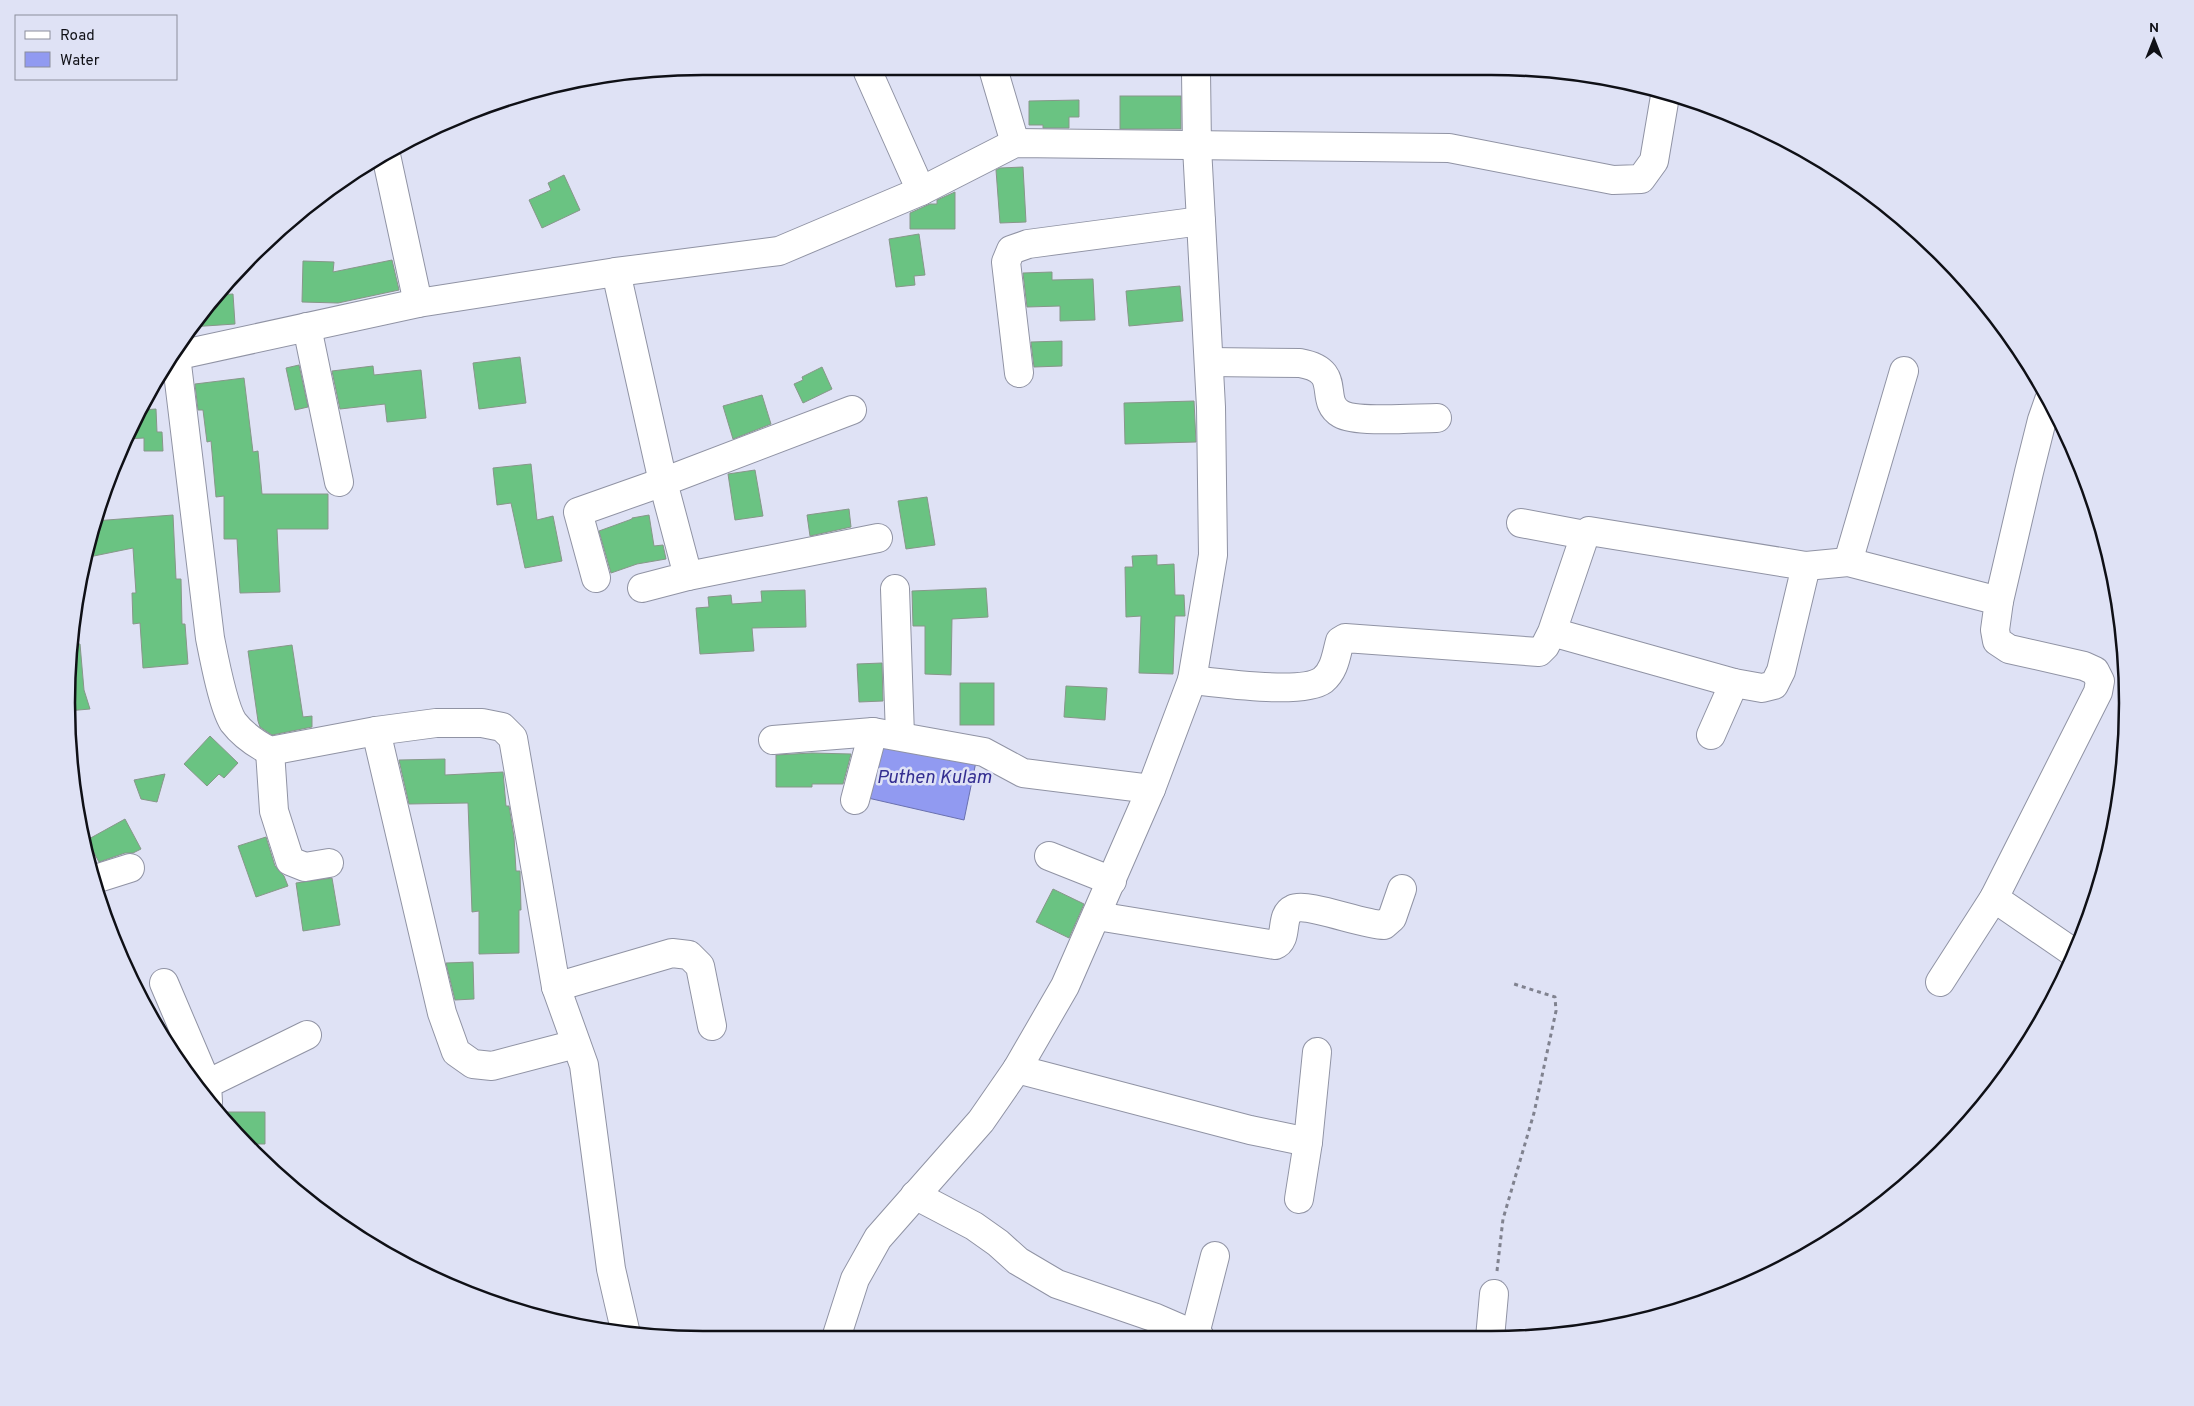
<svg xmlns="http://www.w3.org/2000/svg" width="2194" height="1406" font-family="Overpass,sans-serif">
	<style>
		.water { fill: #919af1; stroke: #6a71af }
		.building { fill: #6ac382; stroke: #87978a }
		.lines { fill: none; stroke-linecap: round; stroke-linejoin: round }
		.minor-casing { stroke: #9093a4; stroke-width: 30 }
		.path { stroke: #80828f; stroke-width: 3; stroke-dasharray: 4 4; stroke-linecap: butt }
		.minor { stroke: #fff; stroke-width: 28 }
		.labels { text-anchor: middle; dominant-baseline: central; stroke-width: 5; stroke-linejoin: round; paint-order: stroke }
		.water-label { font-size: 19px; font-style: italic; fill: #342e91; stroke: #dfe2f5 }
		.rim { fill: none; stroke: #0f1016; stroke-width: 2.5 }
	</style>
	<rect width="100%" height="100%" fill="#dfe2f5"/>
	<polygon class="water" points="883,735 978,752 964,820 868,798"/>
	<g class="building">
		<rect x="1120" y="96" width="61" height="33"/>
		<polygon points="1079,100 1079,117 1069,117 1069,128 1043,128 1043,125 1029,125 1029,101"/>
		<polygon points="1023,167 1026,222 1000,223 996,170 1000,168"/>
		<polygon points="564,175 580,210 542,228 529,200 551,190 548,183"/>
		<polygon points="955,192 955,229 910,229 910,213 930,204 937,204 937,200"/>
		<polygon points="919,234 925,275 914,276 915,285 896,287 889,239"/>
		<polygon points="392,260 399,290 338,303 302,302 303,261 334,262 333,272"/>
		<polygon points="1052,272 1052,280 1093,279 1095,320 1060,321 1060,306 1027,307 1023,273"/>
		<polygon points="1180,286 1183,321 1129,326 1126,291"/>
		<polygon points="233,294 235,324 190,327 216,295"/>
		<polygon points="1062,341 1062,366 1034,367 1031,342"/>
		<polygon points="520,357 526,403 479,409 473,363"/>
		<polygon points="299,365 308,407 295,410 286,368"/>
		<polygon points="373,366 374,375 421,370 426,418 387,422 385,404 340,409 332,371"/>
		<polygon points="822,367 832,389 803,403 794,384 803,380 802,377"/>
		<polygon points="244,378 253,452 258,451 262,494 328,494 328,529 277,529 280,592 240,593 237,539 224,539 224,496 216,497 211,441 207,442 203,410 198,410 195,384"/>
		<polygon points="762,395 771,424 733,439 723,406"/>
		<polygon points="1194,401 1196,442 1125,444 1124,403"/>
		<polygon points="156,409 157,432 162,432 163,451 144,451 144,438 127,439 140,410"/>
		<polygon points="531,464 537,520 553,516 562,561 525,568 511,503 497,505 493,468"/>
		<polygon points="755,470 763,516 735,520 728,474"/>
		<polygon points="927,497 935,545 906,549 898,501"/>
		<polygon points="849,509 851,527 810,536 807,515"/>
		<polygon points="173,515 176,579 181,579 182,624 185,624 188,664 143,668 140,623 133,624 132,593 136,593 133,548 84,558 94,521"/>
		<polygon points="649,515 654,546 663,545 666,559 637,564 611,573 599,531 632,519 632,518"/>
		<polygon points="1157,555 1157,565 1174,564 1175,595 1184,595 1185,616 1175,616 1173,674 1139,673 1141,616 1126,617 1125,567 1133,567 1132,556"/>
		<polygon points="986,588 988,617 952,619 951,675 925,674 925,626 913,626 912,591"/>
		<polygon points="805,590 806,627 752,628 754,651 700,654 696,608 709,607 708,597 731,595 732,604 762,602 761,591"/>
		<polygon points="72,644 80,644 84,690 90,709 67,711 66,703"/>
		<polygon points="292,645 303,717 312,716 312,727 272,735 260,727 258,721 248,651"/>
		<polygon points="882,663 883,701 859,702 857,664"/>
		<rect x="960" y="683" width="34" height="42"/>
		<polygon points="1066,686 1107,688 1105,720 1064,717"/>
		<polygon points="210,736 238,763 224,778 219,774 207,786 184,764"/>
		<polygon points="812,753 851,754 843,784 812,784 812,787 776,787 776,755"/>
		<polygon points="445,759 445,775 503,772 506,806 509,806 514,837 516,871 520,871 521,910 519,910 519,953 479,954 479,911 472,912 468,803 409,804 399,760"/>
		<polygon points="165,774 157,802 141,799 134,780"/>
		<polygon points="125,819 141,849 133,853 125,853 99,862 87,840"/>
		<polygon points="266,837 275,866 284,876 288,886 256,897 238,846"/>
		<polygon points="332,878 340,925 303,931 296,883"/>
		<polygon points="1053,889 1084,904 1069,938 1036,922"/>
		<polygon points="473,962 474,999 455,1000 446,963"/>
		<polygon points="227,1112 265,1112 265,1144 247,1144 227,1125"/>
	</g>
	<g class="lines">
		<defs>
			<g id="minor">
				<polyline points="868,72 921,191"/>
				<polyline points="994,72 1015,143"/>
				<polyline points="386,155 418,303"/>
				<polyline points="616,272 663,482 688,576 642,588"/>
				<polyline points="307,327 339,482"/>
				<path d="M 176,356 L 210,638 C 214,658 223,706 233,722 C 243,735 256,744 270,751 L 376,731 L 436,723 L 482,723 L 502,727 L 513,738 L 556,987 L 584,1065 L 611,1269 L 626,1334"/>
				<polyline points="170,357 418,303 616,272 779,251 921,191 1015,143 1449,148 1613,180 1641,179 1654,161 1665,96"/>
				<path d="M 1209,362 L 1300,363 C 1345,371 1317,400 1341,414 C 1356,423 1417,418 1437,418"/>
				<polyline points="1019,373 1006,262 1011,250 1028,244 1201,221"/>
				<polyline points="1521,523 1585,535"/>
				<polyline points="1848,562 1904,371"/>
				<polyline points="1806,566 1848,562 1999,601 1995,630 1997,641 2009,649 2084,666 2095,671 2100,681 2098,692 1994,898 1940,982"/>
				<polyline points="688,576 878,538"/>
				<polyline points="596,578 578,512 663,482 852,410"/>
				<polyline points="895,589 900,736"/>
				<polyline points="1999,601 2029,472 2042,420 2049,400"/>
				<path d="M 1192,680 C 1218,683 1303,695 1323,680 C 1335,670 1336,655 1340,641 L 1345,638 L 1539,652 L 1545,646 L 1552,632 L 1585,535 L 1589,531 L 1806,566 L 1781,671 L 1774,685 L 1762,688 L 1734,683 L 1552,632"/>
				<polyline points="376,731 442,1013 456,1052 473,1064 492,1066 576,1044"/>
				<polyline points="1711,735 1734,683"/>
				<polyline points="773,740 873,732 984,752 1023,773 1151,789"/>
				<polyline points="270,751 274,811 290,861 305,867 329,863"/>
				<polyline points="855,800 873,732"/>
				<polyline points="1049,856 1112,881"/>
				<polyline points="92,880 130,868"/>
				<polyline points="1994,898 2074,953"/>
				<path d="M 1097,916 L 1275,945 C 1289,940 1279,915 1293,909 C 1307,902 1363,925 1384,925 L 1392,918 L 1402,889"/>
				<polyline points="164,983 207,1084"/>
				<polyline points="556,987 672,953 689,955 700,966 712,1026"/>
				<polyline points="1017,1069 1250,1130 1308,1142"/>
				<polyline points="208,1102 207,1084 307,1035"/>
				<polyline points="915,1195 974,1226 998,1243 1018,1261 1057,1284 1156,1318 1200,1337"/>
				<polyline points="1299,1199 1308,1142 1317,1052"/>
				<polyline points="1195,1334 1215,1256"/>
				<polyline points="837,1335 855,1279 878,1238 981,1121 1017,1069 1065,986 1151,789 1192,680 1213,555 1211,407 1197,147 1196,72"/>
				<polyline points="1490,1338 1494,1294"/>
			</g>
		</defs>
		<use href="#minor" class="minor-casing"/>
		<polyline class="path" points="1497,1271 1503,1219 1534,1113 1556,1011 1555,997 1514,984"/>
		<use href="#minor" class="minor"/>
	</g>
	<g class="labels">
		<g class="water-label">
			<text x="934" y="778">Puthen Kulam</text>
		</g>
	</g>
	<path d="M0 0H2194V1406H0ZM703 75H1491A628 628 0 0 1 2119 703V703A628 628 0 0 1 1491 1331H703A628 628 0 0 1 75 703V703A628 628 0 0 1 703 75Z" fill="#dfe2f5" fill-rule="evenodd"/>
	<path class="rim" d="M703 75H1491A628 628 0 0 1 2119 703V703A628 628 0 0 1 1491 1331H703A628 628 0 0 1 75 703V703A628 628 0 0 1 703 75Z"/>
	<rect x="15" y="15" width="162" height="65" fill="#dfe2f5" stroke="#8c8e9c"/>
	<rect x="25" y="31" width="25" height="8" fill="#ffffff" stroke="#8c8e9c"/>
	<text x="60" y="40" font-size="15" fill="#0f1016">Road</text>
	<rect x="25" y="52" width="25" height="15" fill="#919af1" stroke="#8c8e9c"/>
	<text x="60" y="65" font-size="15" fill="#0f1016">Water</text>
	<g transform="translate(2154 40)" stroke="#dfe2f5" stroke-width="4" paint-order="stroke">
	<path d="M0-4L9 19L0 12L-9 19Z" fill="#0f1016"/>
	<text y="-8" font-size="14" font-weight="bold" text-anchor="middle" fill="#0f1016">N</text>
	</g>
</svg>
